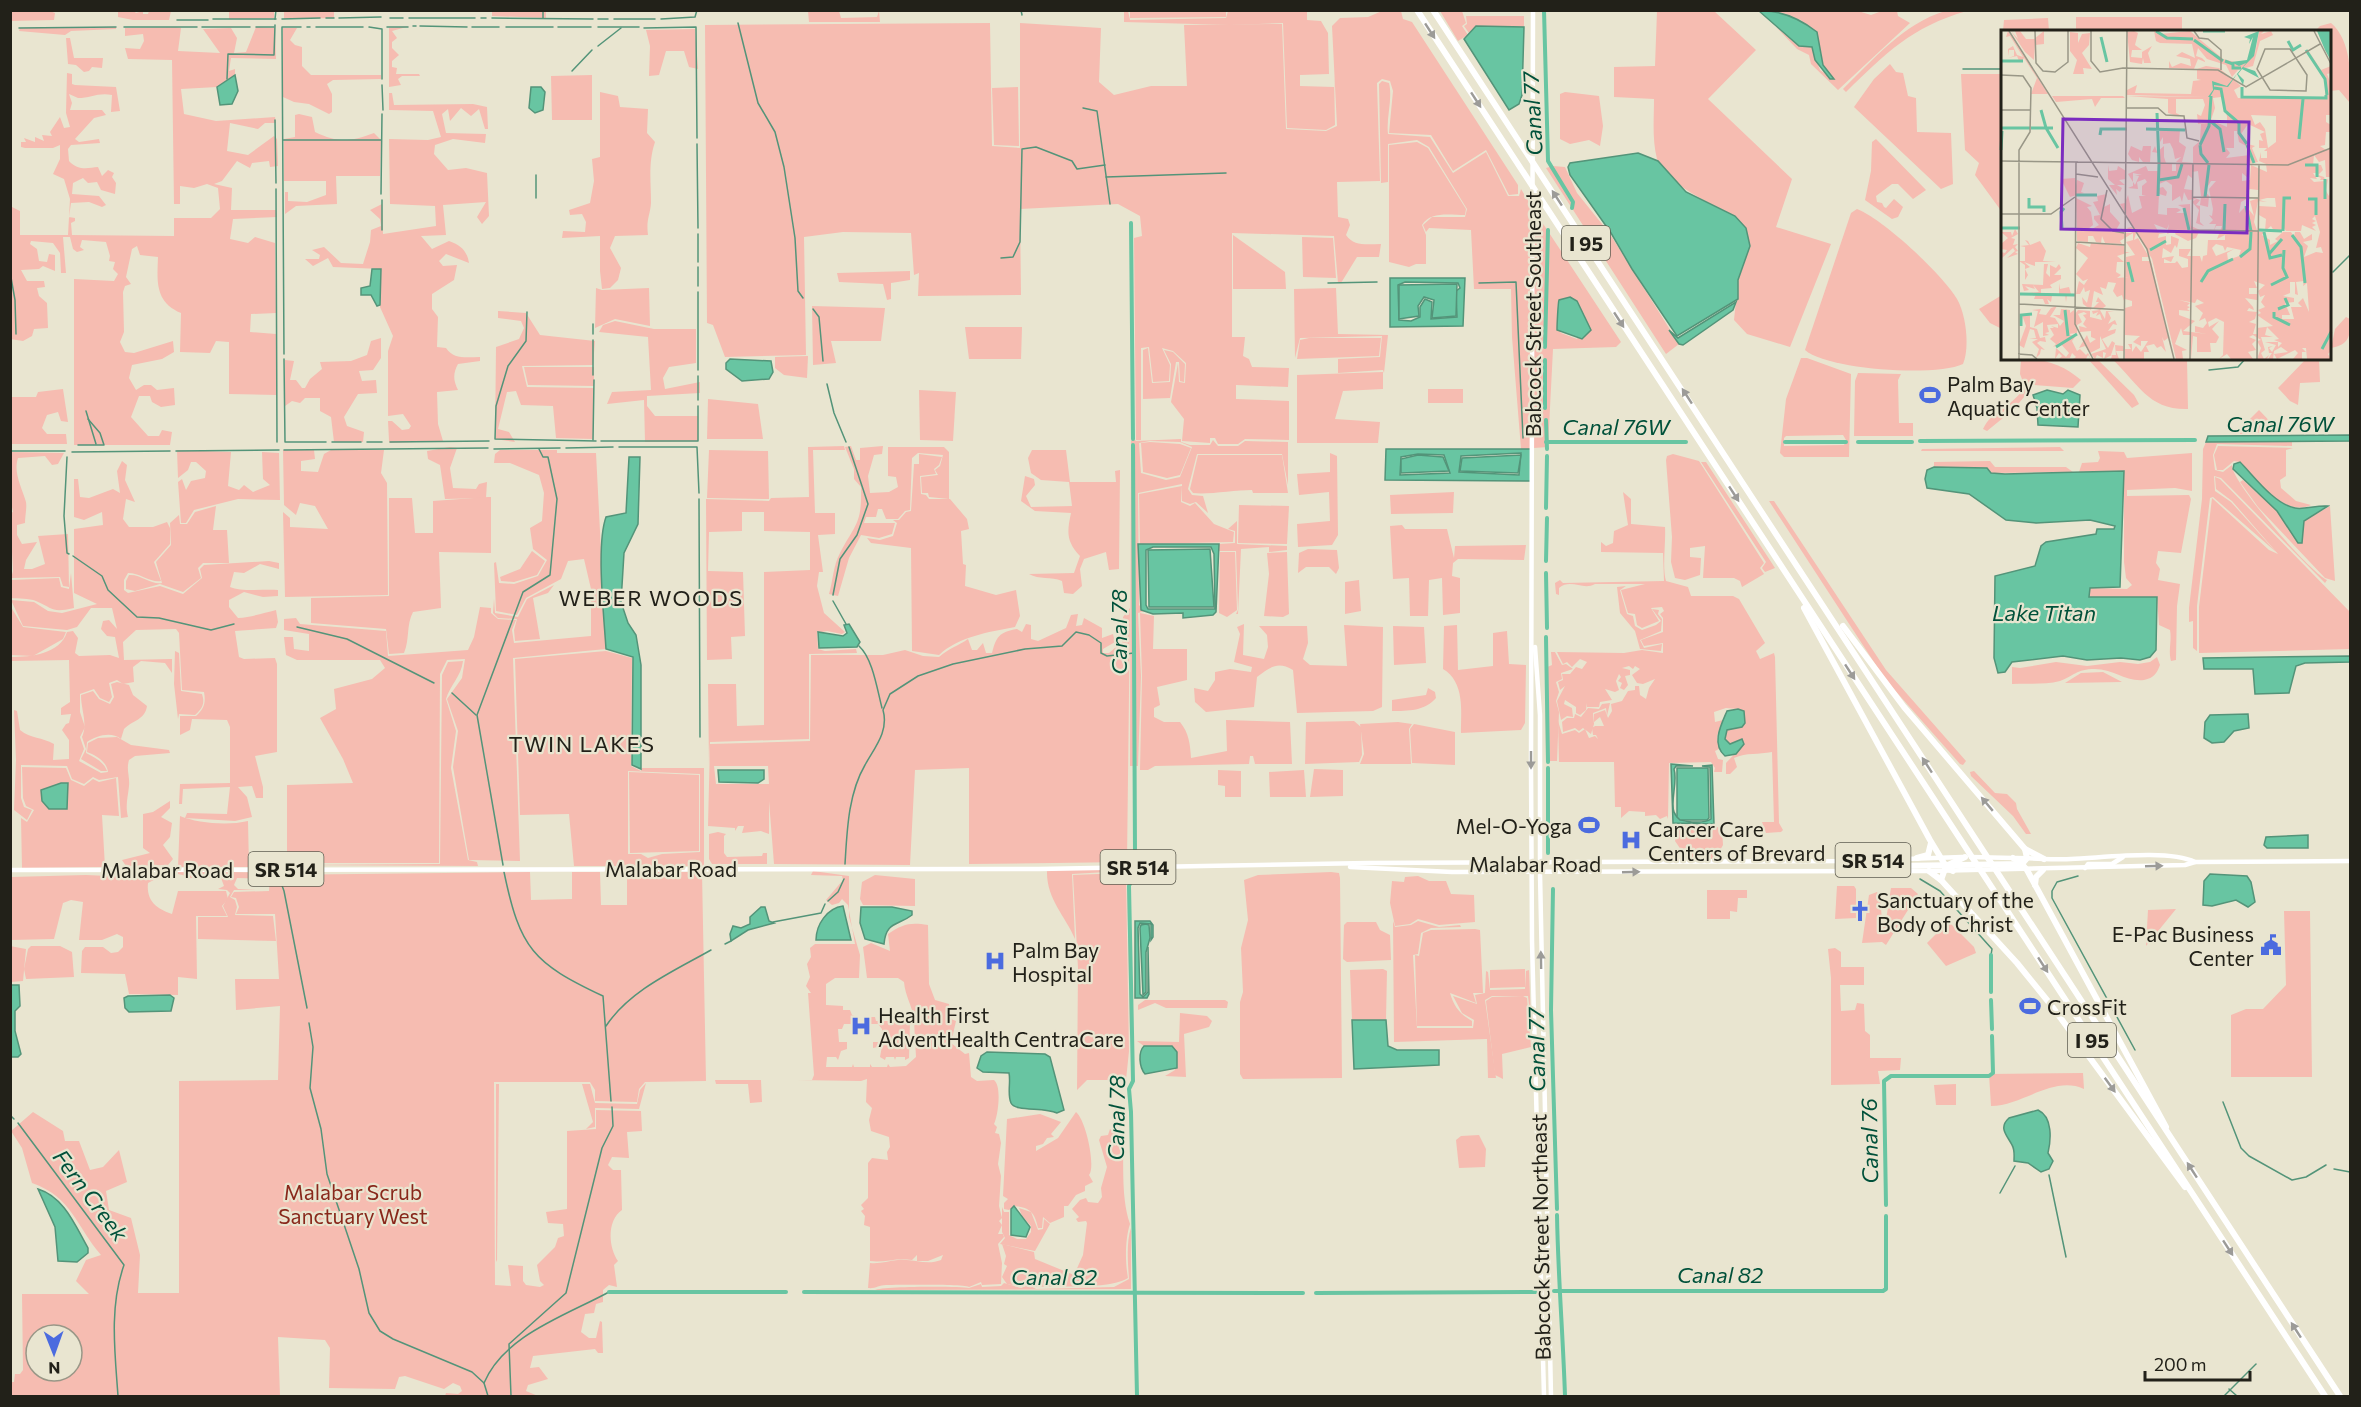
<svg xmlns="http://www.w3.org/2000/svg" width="2361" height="1407" font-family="Commissioner,sans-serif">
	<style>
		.green { fill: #f6bcb1; fill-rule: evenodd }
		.water { fill: #68c5a2; stroke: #539479; stroke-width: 1.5; fill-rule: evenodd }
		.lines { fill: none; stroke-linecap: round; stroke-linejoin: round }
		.stream { stroke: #539479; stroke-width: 1.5 }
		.canal { stroke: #68c5a2; stroke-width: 4 }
		.secondary { stroke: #fff; stroke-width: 4.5 }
		.primary { stroke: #fff; stroke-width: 4.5 }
		.motorway { stroke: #fff; stroke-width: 6 }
		.oneway { fill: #9c9b98 }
		.labels { text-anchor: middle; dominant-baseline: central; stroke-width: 4.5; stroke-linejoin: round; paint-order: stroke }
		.shield { fill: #e9e5d0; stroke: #5e5c50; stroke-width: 1.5 }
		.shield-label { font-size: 20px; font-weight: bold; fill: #222119 }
		.street-label { font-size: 21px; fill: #222119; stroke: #e9e5d0 }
		.poi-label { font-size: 21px; fill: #222119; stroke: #e9e5d0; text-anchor: start }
		.park-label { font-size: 21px; fill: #89281b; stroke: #e9e5d0 }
		.water-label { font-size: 22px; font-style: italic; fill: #00513a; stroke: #e9e5d0 }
		.neighbourhood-label { font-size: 22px; letter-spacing: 1.5px; fill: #222119; stroke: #e9e5d0 }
		.inset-river { fill: none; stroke: #68c5a2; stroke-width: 3 }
		.inset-road { fill: none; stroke: #999787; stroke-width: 1.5 }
		.view { fill: #7b2cbf; fill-opacity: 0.15; stroke: #7b2cbf; stroke-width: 3 }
		.inset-edge { fill: none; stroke: #222119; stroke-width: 3 }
	</style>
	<rect width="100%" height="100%" fill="#e9e5d0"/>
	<g class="green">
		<polygon points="11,11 50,11 55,13 54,20 11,21"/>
		<polygon points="118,11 134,11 136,13 143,11 143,14 148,14 149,11 171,11 169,20 133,20 118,17"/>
		<polygon points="229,11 274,11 274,18 229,19"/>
		<polygon points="284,11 334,11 334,18 284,19"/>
		<polygon points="492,11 546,11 546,18 492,16"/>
		<polygon points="808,11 839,11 841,18 877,17 879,11 880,22 809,22"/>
		<polygon points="1124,11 1128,11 1130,20 1226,18 1228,11 1307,11 1307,20 1321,21 1328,33 1329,74 1300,75 1300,86 1334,87 1334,75 1335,125 1326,130 1287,128 1283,23 1230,25 1124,22"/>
		<polygon points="1130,11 1226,11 1226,17 1130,18"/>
		<path d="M 1382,11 L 1401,11 L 1403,19 L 1412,22 L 1518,185 L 1518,194 L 1509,195 L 1486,150 L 1453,171 L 1431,135 L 1389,133 L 1393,91 L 1390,81 L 1382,79 L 1377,83 L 1380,181 L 1337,182 L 1338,217 L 1348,219 L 1350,225 L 1346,235 C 1354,247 1368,244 1381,244 L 1379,257 L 1357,257 L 1341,283 L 1338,283 L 1334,236 L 1232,233 L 1232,337 L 1245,337 L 1243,356 L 1249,359 L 1252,367 L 1289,368 L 1288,387 L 1236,385 L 1236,399 L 1289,401 L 1289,440 L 1245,439 L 1238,444 L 1218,444 L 1215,438 L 1210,438 L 1210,443 L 1182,441 L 1184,419 L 1171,402 L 1178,363 L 1179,382 L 1185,383 L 1186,363 L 1173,351 L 1162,348 L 1170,365 L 1169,381 L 1153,382 L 1149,347 L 1141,348 L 1141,440 L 1136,440 L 1134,238 L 1142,236 L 1140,216 L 1118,204 L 1020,209 L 1021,295 L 918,296 L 919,273 L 914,275 L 911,233 L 843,232 L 804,237 L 806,355 L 725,357 L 713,325 L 707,323 L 705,25 L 990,23 L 992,146 L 1020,148 L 1020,23 L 1101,28 L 1099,82 L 1114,95 L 1151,86 L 1187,86 L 1184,25 L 1282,24 L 1286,129 L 1326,131 L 1337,126 L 1332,26 L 1340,18 L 1368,17 Z"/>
		<polygon points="1440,11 1462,11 1466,23 1462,26 1468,35 1458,41"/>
		<path d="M 1657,11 L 1714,11 L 1756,50 L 1708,99 L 1792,179 L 1776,227 L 1831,244 L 1790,347 L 1747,334 L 1734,320 L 1738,280 L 1744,265 L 1735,216 C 1714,205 1665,184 1657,159 C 1652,140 1654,118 1654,99 L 1614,97 L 1614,67 L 1655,66 Z"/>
		<polygon points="1776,11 1858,11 1871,15 1882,11 1897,11 1898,16 1910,23 1838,90 1811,64 1809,55 1797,49 1776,27 1799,46 1812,47 1820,70 1834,79 1823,65 1821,51 1801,20 1779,14"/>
		<path d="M 1945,11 L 1967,11 C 1911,27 1886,53 1846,92 L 1843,89 C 1874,59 1903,24 1945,11 Z"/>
		<polygon points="1466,16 1524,16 1524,27 1476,26 1469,33 1464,26 1467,24"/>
		<rect x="2076" y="17" width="106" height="14"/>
		<polygon points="2048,18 2049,31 2003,31 2004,20"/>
		<path d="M 2331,23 C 2352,41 2351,78 2350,103 L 2339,90 L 2330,91 L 2330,32 L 2315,31 L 2320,26 Z"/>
		<polygon points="410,26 392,31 397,38 392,42 392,48 399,55 392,61 392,67 397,68 396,74 419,74 420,76 402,76 398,79 401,85 389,87 389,28"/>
		<polygon points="116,27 116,29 71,31 65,35 19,31 20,28"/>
		<path d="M 176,27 L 181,28 L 178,51 L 220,53 L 203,29 L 231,28 L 237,38 L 234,53 L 246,52 L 256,27 L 275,28 L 276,59 L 231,58 L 229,71 L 235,69 L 235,75 L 217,87 L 181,89 L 184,114 L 216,121 L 275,117 L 276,123 L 265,123 L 258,129 L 230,123 L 227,151 L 248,155 L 274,136 L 277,139 L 278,166 L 270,167 L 269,161 L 252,163 L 250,168 L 237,161 L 222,181 L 214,184 L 232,188 L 231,210 L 276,210 L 277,217 L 233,219 L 230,239 L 248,243 L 255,237 L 275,243 L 276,313 L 251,314 L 250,332 L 276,334 L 277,395 L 229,394 L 229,342 L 216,341 L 210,353 L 180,352 L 181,313 C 155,302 157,282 158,257 L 140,255 L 137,246 L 132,249 L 126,277 L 131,284 L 125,286 L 123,292 L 124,332 L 120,342 L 125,352 L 134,353 L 173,341 L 174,352 L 162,359 L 132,365 L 129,378 L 136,390 L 144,385 L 151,385 L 157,390 L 174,388 L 175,405 L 161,407 L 152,402 L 150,396 L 139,396 L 131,417 L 148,436 L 159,436 L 162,430 L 172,432 L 170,445 L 74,445 L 74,279 L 114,281 L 118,274 L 113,269 L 115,262 L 109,261 L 110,256 L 106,242 L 82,240 L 80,247 L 84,250 L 77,252 L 73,249 L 70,237 L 63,237 L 66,273 L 61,273 L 60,253 L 53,243 L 31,241 L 30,244 L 37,249 L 39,261 L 47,262 L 49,254 L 55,255 L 55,271 L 43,266 L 39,269 L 21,270 L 27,281 L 44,281 L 45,287 L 37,288 L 39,296 L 47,303 L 48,328 L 34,329 L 32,336 L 23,341 L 10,339 L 10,206 L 20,211 L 20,235 L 68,235 L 70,199 L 64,179 L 53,174 L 60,159 L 60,145 L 53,148 L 25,148 L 21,147 L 21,142 L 26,142 L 24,138 L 35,142 L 35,137 L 44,141 L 42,135 L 52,136 L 50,132 L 60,117 L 64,128 L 70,127 L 66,113 L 67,73 L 72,74 L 72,84 L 75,85 L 116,87 L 120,111 L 111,112 L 112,95 C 99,92 90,98 78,98 L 69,94 L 72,103 L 70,110 L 102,110 L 106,115 L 94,118 L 75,139 L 79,142 L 99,139 L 100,143 L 71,145 L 68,149 L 69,161 C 78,171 88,168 98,167 L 102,176 L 108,170 L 114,173 L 112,177 L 116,183 L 115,194 L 101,190 L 97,182 L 88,183 L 83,178 L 73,183 L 72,194 L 99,196 L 106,205 L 102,207 L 89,202 L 71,203 L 69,217 L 75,218 L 75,221 L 71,223 L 72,235 L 174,236 L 174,218 L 211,218 L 220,209 L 218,188 L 207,184 L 194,188 L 180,186 L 180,204 L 174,204 L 172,60 L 128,59 L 125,48 L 140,49 L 144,41 L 143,34 L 125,36 L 125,28 Z"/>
		<polygon points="283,28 297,28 290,40 295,45 302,47 302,66 311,75 381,75 381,79 333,80 327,84 332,94 332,112 329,114 309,104 294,102 283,97"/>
		<polygon points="695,29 698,69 689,67 684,51 666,51 659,75 649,76 650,46 646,30"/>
		<polygon points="66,38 70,38 74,58 103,58 102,68 92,67 89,71 84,72 76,65 68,64"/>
		<polygon points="1890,64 1896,72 1903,73 1908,96 1916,98 1917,132 1951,133 1953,184 1941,189 1854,107 1874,79"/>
		<polygon points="1961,74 2002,74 2002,212 1975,175 1979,163 1965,150"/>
		<polygon points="592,75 592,120 552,120 551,76"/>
		<path d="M 1382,81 L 1389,83 C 1393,99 1386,117 1388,134 L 1430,137 L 1453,173 L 1486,152 L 1508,196 L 1519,196 L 1521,189 L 1530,204 L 1531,449 L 1521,449 L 1512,337 L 1511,289 L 1474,289 L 1471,230 L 1429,228 L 1426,232 L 1423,225 L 1432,217 L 1465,217 L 1467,209 L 1429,147 L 1417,140 L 1388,144 L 1388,182 L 1381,183 L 1379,84 Z"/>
		<polygon points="1018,87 1019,146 994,145 992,88"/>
		<path d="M 600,92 L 618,96 L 620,107 L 648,109 L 647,133 L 655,142 C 648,163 651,181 651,203 C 650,216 646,219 648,235 L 615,236 L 610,248 L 621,268 L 618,280 L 610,288 L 602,289 L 600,271 L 600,236 L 562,238 L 563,231 L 585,232 L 586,222 L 582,214 L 570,215 L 569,210 L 590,203 L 594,181 L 592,159 L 600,157 Z"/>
		<polygon points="1565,92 1599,96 1603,126 1600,146 1589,140 1570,144 1560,139 1560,94"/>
		<path d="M 389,93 L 392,93 L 394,105 L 473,104 L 487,107 L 488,129 L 485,129 L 479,109 L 471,116 L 461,108 L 450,121 L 448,109 L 442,114 L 446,133 L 486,134 L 485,143 L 453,139 L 435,145 L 434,154 L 448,170 L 466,168 L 487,173 L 489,216 L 482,224 L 477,217 L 486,202 L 443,205 L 446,235 L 421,236 L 432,249 L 449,241 C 460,245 467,250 469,263 L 446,254 L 439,261 L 443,266 L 457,265 L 454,280 L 432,294 L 432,309 L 438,317 L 437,347 L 446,348 C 454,360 467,357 480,357 L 480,361 L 458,364 C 453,373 453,380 458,390 L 437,392 L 438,424 L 443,441 L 390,443 L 389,441 L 388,421 L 392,421 L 402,430 L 409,429 L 411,426 L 403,414 L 388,416 L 388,351 L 393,336 L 380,307 L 381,269 L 333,267 L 328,258 L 313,266 L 305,259 L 319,259 L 320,255 L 312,250 L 324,247 L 341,263 L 363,264 L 370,242 L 371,230 L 381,226 L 380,219 L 370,210 L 382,204 L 383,234 L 436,226 L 435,206 L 390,204 L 389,139 L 428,140 L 441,137 L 433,111 L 389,110 Z"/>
		<path d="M 299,114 L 312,117 L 315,132 C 338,143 350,142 374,133 L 381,140 L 380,176 L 336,176 L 337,204 L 296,206 L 285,214 L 285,192 L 288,192 L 288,201 L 307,202 L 326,195 L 326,181 L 284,181 L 284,139 L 295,137 L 295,115 Z"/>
		<polygon points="1876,139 1926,190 1913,199 1898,184 1892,184 1876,196 1877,202 1882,203 1884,207 1886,208 1894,199 1903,207 1898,217 1892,219 1865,200 1871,171 1872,142"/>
		<path d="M 1417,142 L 1428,148 L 1466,209 L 1465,215 C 1450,215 1430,211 1422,225 L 1426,235 L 1426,264 L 1416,264 L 1409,267 L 1389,262 L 1389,145 Z"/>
		<polygon points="1553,166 1565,167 1577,193 1610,234 1679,344 1666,354 1546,168"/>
		<path d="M 1857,209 C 1883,219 1942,274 1957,299 C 1966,314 1970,348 1963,364 C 1936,377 1828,370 1805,350 L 1851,213 Z"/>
		<path d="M 1534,210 L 1621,342 L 1616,347 L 1553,349 L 1548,447 L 1534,448 ZM 1570,298 L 1578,303 L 1585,316 L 1577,339 L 1561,333 L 1557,326 C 1561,317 1555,307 1559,300 Z"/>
		<polygon points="1233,235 1285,272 1286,289 1233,289"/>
		<polygon points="1302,237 1333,238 1336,278 1303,277"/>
		<polygon points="910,271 910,280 891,283 891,299 887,300 883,284 839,282 837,273"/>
		<polygon points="596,288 602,290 649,288 650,326 615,319 595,328"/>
		<polygon points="1336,288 1338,334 1388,335 1384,373 1383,370 1338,373 1338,359 1380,357 1382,336 1300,338 1295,358 1294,289"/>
		<polygon points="2002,295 2002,329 1990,323 1979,309"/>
		<polygon points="812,306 885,308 881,341 831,341 836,363 813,365"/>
		<polygon points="498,311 526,313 540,335 595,341 593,365 522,366 527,387 594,388 593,439 556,438 553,406 521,405 516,391 507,392 498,429 509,432 515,442 495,439 496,347 519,339 524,328 521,321 498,318"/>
		<path d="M 2346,317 L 2350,319 C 2351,335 2349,345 2331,348 L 2335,329 Z"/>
		<polygon points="615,321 654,329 696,329 696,363 669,367 663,378 665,389 700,382 700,393 647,396 647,406 655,416 698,416 698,441 645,442 644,400 607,404 612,392 651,390 648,337 599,332 603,325"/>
		<polygon points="965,327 1022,327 1021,359 969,359"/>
		<polygon points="381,338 381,358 373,370 359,371 362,381 376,380 377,393 358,394 344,417 347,426 364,432 363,442 334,442 331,417 320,411 320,398 305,398 300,403 292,401 285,406 285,360 294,361 290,380 296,380 302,388 305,388 310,379 322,369 320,362 351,361 367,355 371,341"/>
		<polygon points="1309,338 1381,338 1379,356 1297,359 1300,340"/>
		<polygon points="1148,348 1152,383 1170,382 1171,364 1164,350 1173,352 1185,364 1184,382 1180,381 1179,362 1176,362 1170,398 1143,399 1143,350"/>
		<polygon points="808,356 807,378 784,375 775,368 775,357"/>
		<path d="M 1801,358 L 1807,358 L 1851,374 L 1849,457 L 1784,457 L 1780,453 L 1786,399 ZM 1843,435 L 1846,440 L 1844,445 L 1784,446 L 1784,438 L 1786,436 Z"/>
		<path d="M 2021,359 C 2044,358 2064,365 2081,380 L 2073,388 L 2034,385 L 2014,409 L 1987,431 L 1983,429 C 1992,410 2011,408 2025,387 L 2020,374 Z"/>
		<polygon points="2088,359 2097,359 2134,395 2139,404 2132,408"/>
		<path d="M 2112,359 L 2187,359 L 2188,409 C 2148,410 2139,384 2112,359 Z"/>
		<polygon points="2306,359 2319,359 2320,382 2300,383 2298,405 2290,401 2278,388"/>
		<polygon points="524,367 594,367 594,386 528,385"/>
		<polygon points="1383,372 1383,389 1343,391 1335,419 1380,422 1378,443 1297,443 1297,375"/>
		<polygon points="1858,373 1901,374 1898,380 1899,423 1913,423 1913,436 1854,436 1855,381"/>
		<polygon points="63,389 68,422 61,421 58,412 47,415 42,428 47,434 66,434 67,444 11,444 11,397 36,397 38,392"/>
		<rect x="1428" y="389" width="35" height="14"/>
		<polygon points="919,390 956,392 953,441 920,440"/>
		<polygon points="708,399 758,404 763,439 707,439"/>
		<polygon points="2259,410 2279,431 2240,434 2242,427"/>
		<path d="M 1134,439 L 1136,441 L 1181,439 L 1181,442 L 1190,445 L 1210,445 L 1213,440 L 1218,446 L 1238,446 L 1245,441 L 1288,442 L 1288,485 L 1282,454 L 1197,454 L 1188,489 L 1192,495 L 1203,496 L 1208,513 L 1196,502 L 1190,504 L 1182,501 L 1182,484 L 1138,493 L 1139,605 L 1145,611 L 1138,613 L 1141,676 L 1138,766 L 1130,766 L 1131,441 ZM 1150,441 L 1180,442 L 1192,447 L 1180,477 L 1166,480 L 1141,473 L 1139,443 Z"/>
		<polygon points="1150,442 1180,444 1191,448 1180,475 1167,478 1143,472 1141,443"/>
		<path d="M 2206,442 L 2292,442 L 2292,446 L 2217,444 L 2213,455 L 2215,470 L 2223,472 L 2232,465 C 2231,482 2308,570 2327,580 L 2325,583 L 2221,478 L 2214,476 L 2215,491 L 2231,502 L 2276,552 L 2213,497 L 2210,498 L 2197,606 L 2197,651 L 2193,648 L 2193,621 L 2189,622 L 2189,608 L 2202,499 L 2203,449 Z"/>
		<polygon points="844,446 845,450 813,450 815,513 835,513 835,534 818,535 823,572 819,572 817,586 824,613 845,632 842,634 827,631 817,633 818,649 825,651 856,649 857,653 809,654 809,739 710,742 709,765 708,684 736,684 737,726 764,725 764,572 810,570 810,532 764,531 764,512 742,512 742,531 709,532 708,571 743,572 745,636 731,637 732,659 707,660 706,499 769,501 771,498 809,497 808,447"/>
		<path d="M 851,446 L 856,460 L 860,460 L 860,448 L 883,446 L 882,454 L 874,455 L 868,476 L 870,493 L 889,492 L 898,487 L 896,477 L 888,476 L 888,447 L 944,447 L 949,452 L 949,499 L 929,497 L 928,493 L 922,493 L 921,477 L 938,475 L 935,470 L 940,466 L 943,455 L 918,453 L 912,458 L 910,510 L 905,511 L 898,519 L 886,519 L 882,509 L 878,509 L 876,517 L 866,517 L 864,523 L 895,523 L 892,534 L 879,538 L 861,535 L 849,558 L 838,596 L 829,594 C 833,581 833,566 840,553 C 856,523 862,524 861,487 L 854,479 L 854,469 L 845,447 Z"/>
		<path d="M 2218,446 L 2293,448 L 2286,450 L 2286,476 L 2280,480 L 2281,488 L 2296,501 L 2311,505 C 2283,518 2258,479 2240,462 L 2234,461 L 2223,470 L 2217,470 L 2214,455 Z"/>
		<polygon points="450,447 457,448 450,468 453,488 476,489 479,484 487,482 486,498 445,499 440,465 428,459 427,451"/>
		<polygon points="2060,447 2064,451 1921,451 1922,449"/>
		<polygon points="177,450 231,452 228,486 239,490 244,485 253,492 270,485 263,479 262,452 279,453 280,500 238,499 194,510 186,523 181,523 178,482 182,479 186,490 191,481 205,478 206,471 196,462 191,462 188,470 178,478"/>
		<polygon points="283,450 314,450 315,459 301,461 301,471 318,472 324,454 331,450 384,450 381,473 387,483 388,595 285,597 283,512 290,518 290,527 328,529 315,506 300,503 296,515 284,505"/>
		<polygon points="500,450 557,450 557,453 596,453 606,649 513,658 520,861 469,860 453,767 458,731 447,699 462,678 465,659 447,660 440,674 439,863 287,863 287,785 353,783 343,759 320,718 336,709 334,689 372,679 385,668 380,660 297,660 286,655 284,637 293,637 294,649 309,651 309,634 284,630 284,619 296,618 300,624 386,631 388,656 468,650 474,637 480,607 491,608 491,613 498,619 516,620 512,630 514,643 591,636 591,589 584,559 568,561 561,579 526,598 517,615 496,611 494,563 496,562 499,583 514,584 538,576 547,560 533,549 530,528 542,521 544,493 539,475 510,463 494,463 495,454"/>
		<polygon points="709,450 768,451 769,499 707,498"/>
		<path d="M 1032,450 L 1066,450 L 1070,482 L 1116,482 L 1115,471 L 1120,470 L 1119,569 L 1109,570 L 1106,552 L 1084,559 L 1080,569 L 1082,586 L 1073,594 L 1064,593 L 1062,581 C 1051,576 1039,580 1029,574 L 1074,573 L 1080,556 C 1066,541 1067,532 1071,513 L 1035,511 L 1021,501 L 1025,476 L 1034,479 L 1035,485 L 1026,496 L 1031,507 L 1072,506 L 1069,482 L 1041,480 L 1031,473 L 1028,458 Z"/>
		<path d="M 2098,451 L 2124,452 L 2127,458 L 2192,453 L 2192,491 L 2175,488 L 2127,490 L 2127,496 L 2189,495 L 2191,499 L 2181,553 L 2158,551 L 2156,563 L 2160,569 L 2158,580 L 2180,584 L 2177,606 L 2176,660 L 2171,661 C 2168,650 2172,641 2170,630 L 2159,625 L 2157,597 L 2089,598 L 2090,588 L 2127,589 L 2132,585 L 2126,578 L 2124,562 L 2124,471 L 2079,472 L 2082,463 L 2098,462 L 2100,458 Z"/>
		<path d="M 11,452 L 64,453 L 58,464 L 52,465 L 45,456 L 18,458 C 13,473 22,488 26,502 C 27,508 25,516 25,523 L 17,525 L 17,535 L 22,544 L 37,542 L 26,560 L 24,569 L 32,569 L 45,564 L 38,536 L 68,534 L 69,587 L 63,586 L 60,577 L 11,578 L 13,571 L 10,513 L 13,512 L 10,498 Z"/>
		<polygon points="1330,453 1337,456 1338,535 1332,545 1298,547 1297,524 1330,521 1329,492 1299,495 1297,474 1330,472"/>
		<path d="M 919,454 L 942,457 L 939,465 L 934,469 L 936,474 L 920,476 L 921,494 L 926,495 L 929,499 L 950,499 L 967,519 L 969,529 L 961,531 L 963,564 L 966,565 L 965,586 L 996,595 L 1016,590 L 1020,616 L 1015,627 C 988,632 958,637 939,655 L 912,651 L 911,548 L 871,543 L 867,538 L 880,540 L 893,536 L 897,523 L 893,520 L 899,520 L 906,512 L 911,511 L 914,464 L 919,464 Z"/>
		<polygon points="1673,454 1699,461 1764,563 1760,568 1764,574 1742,587 1740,581 1734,578 1703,578 1705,546 1690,548 1690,557 1701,558 1700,575 1685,580 1675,578 1671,562 1672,537 1666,460 1667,456"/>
		<path d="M 1198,455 L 1282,455 L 1288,493 L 1253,493 L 1252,490 C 1235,490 1207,495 1193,493 L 1190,489 Z"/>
		<path d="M 122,461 L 127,465 L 125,480 L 135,502 L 126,499 L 123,519 L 129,527 L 153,527 L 167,522 L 170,528 L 170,544 L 154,562 L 161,581 C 151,583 140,573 128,573 L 124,580 L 124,590 L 128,593 L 160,586 L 183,594 L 202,578 L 200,569 L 204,565 L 269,561 L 279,563 L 279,569 L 260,564 L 244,573 L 234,572 L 230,587 C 241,592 264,589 278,590 L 278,596 L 263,597 L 244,592 L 229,600 L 229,607 L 238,618 C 252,617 264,613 276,610 L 278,622 L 276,628 L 235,631 L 239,657 L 244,659 L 275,658 L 277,664 L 277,752 L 255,756 L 263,787 L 263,798 L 256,798 L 252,786 L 238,787 L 247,797 L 252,817 L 235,821 L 185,818 L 187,813 L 227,814 L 230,787 L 183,789 L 182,804 L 179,804 L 180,784 L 230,783 L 230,727 L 227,720 L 192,719 L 190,730 L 180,735 L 180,716 L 196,716 C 204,709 206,703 204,692 L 182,690 L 179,633 L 176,629 L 136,630 L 123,642 L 124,660 L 172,659 L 172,673 L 165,663 L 141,661 L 133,667 L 134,682 L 123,684 L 117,680 L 109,683 L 112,697 L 109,702 L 100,698 L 94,689 L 80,694 L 80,712 L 85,727 L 80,737 L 84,749 L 79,761 L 101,773 L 108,772 C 107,762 96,755 87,752 L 88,743 L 98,738 L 117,737 L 131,745 L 169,750 L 170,753 L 135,756 L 129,760 C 126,770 130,776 129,786 C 128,797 125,805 128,817 L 121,818 L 118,777 L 99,780 L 93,777 L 84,784 L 72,779 L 67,766 L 21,765 L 21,798 L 24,807 L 32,810 L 27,820 L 14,810 L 16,760 L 14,710 L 17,711 L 20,730 C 31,739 42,737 54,744 L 53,760 L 69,759 L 69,740 L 62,730 L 66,724 L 69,723 L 71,714 L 61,715 L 61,708 L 70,702 L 69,660 L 11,661 L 11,657 C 31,657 60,654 67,632 L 73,631 L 78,638 L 75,653 L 79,656 L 110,655 L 119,658 L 115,637 L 107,636 L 101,629 L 103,621 L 109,620 L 117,629 L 112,608 L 91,608 L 77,627 L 67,630 L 23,626 L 11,600 L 34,602 L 48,611 L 62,613 L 97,604 L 74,593 L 74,529 L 103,525 L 102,512 L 84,520 L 74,517 L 74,479 L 78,479 L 80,497 L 89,498 L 113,489 L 120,493 L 117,471 Z"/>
		<polygon points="1990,461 1995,467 2066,467 2073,472 1991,473 1987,468 1934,467 1934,462"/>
		<polygon points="1701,462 1706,462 1775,568 1765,572 1762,568 1766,562"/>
		<polygon points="2215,477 2220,479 2350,612 2350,649 2199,653 2199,607 2212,498 2269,550 2278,554 2232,501 2216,489"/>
		<polygon points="2243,480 2277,511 2298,543 2302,542 2304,521 2330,506 2335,581 2325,578 2258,507 2240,482"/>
		<polygon points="1182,486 1181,502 1190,506 1195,503 1214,524 1234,532 1233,542 1140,544 1139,494"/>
		<polygon points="1454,492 1453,513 1391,514 1390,495"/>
		<path d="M 1623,492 L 1631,499 L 1631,524 L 1665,527 C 1666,543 1662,567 1666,581 L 1688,587 L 1691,596 L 1733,596 L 1739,599 L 1765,643 L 1756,651 L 1760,659 L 1774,653 L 1775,657 L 1779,823 L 1783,830 L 1781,832 L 1766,833 L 1762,822 L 1774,822 L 1772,752 C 1758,755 1747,752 1734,758 L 1737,767 L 1730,774 L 1726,774 L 1726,763 L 1744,744 L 1742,739 L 1730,744 L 1725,739 L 1727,730 L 1742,727 L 1745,723 L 1738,709 L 1726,708 L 1714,712 L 1715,722 L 1723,720 L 1717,736 L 1719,749 L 1715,751 L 1718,759 L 1723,760 L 1722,772 L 1714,772 L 1715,768 L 1711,762 L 1669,763 L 1668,819 L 1667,816 L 1660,819 L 1656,815 L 1645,816 L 1645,812 L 1629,811 L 1621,818 L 1621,807 L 1615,807 L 1614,762 L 1559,762 L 1558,721 L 1562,734 L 1575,730 L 1579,733 L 1585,729 L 1589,738 L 1595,736 L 1598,739 L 1596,735 L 1593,735 L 1592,728 L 1595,726 L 1604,726 L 1600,717 L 1594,722 L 1594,714 L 1605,710 L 1608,718 L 1612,711 L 1611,704 L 1622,701 L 1628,691 L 1635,690 L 1635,686 L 1639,686 L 1640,695 L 1646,699 L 1649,688 L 1655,679 L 1643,684 L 1637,683 L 1632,675 L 1640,669 L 1635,666 L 1633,669 L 1629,666 L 1622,668 L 1630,670 L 1630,675 L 1625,676 L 1628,685 L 1624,690 L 1620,688 L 1622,683 L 1618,681 L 1621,677 L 1619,674 L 1616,681 L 1619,690 L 1615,692 L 1605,689 L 1612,700 L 1600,702 L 1599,707 L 1587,707 L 1587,703 L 1586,710 L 1580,715 L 1576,713 L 1576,707 L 1565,700 L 1564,704 L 1572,708 L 1573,717 L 1567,716 L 1561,720 L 1557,701 L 1565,686 L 1560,690 L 1558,682 L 1563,680 L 1562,674 L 1570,674 L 1576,667 L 1582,669 L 1587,662 L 1580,659 L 1572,667 L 1567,662 L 1563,664 L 1557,652 L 1624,653 L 1642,650 L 1663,653 L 1663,643 L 1644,646 L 1641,640 L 1663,632 L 1663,618 L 1660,614 L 1664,611 L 1662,607 L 1651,608 L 1659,621 L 1642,628 L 1637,625 L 1635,614 L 1628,613 L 1621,590 L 1645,584 L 1595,584 C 1583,591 1571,578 1559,588 L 1559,595 L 1556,594 L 1555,583 L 1560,580 L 1563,583 L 1664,581 L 1663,553 L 1601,552 L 1601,542 L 1606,546 L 1613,543 L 1614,531 L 1628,525 Z"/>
		<path d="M 488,497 L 491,497 L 491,553 L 439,552 L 441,608 L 413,612 C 406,625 410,639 404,653 L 389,654 L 386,629 L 311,623 L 311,598 L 389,596 L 389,498 L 412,498 L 415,533 L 433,533 L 433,501 Z"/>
		<polygon points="1769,501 1774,501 1886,670 1966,761 1963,765 1960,764 1885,679"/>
		<polygon points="1239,505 1289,506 1287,544 1238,543"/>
		<path d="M 216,506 L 213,530 L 227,530 L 229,563 L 203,563 L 198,568 L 201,578 L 183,592 L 160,584 L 135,591 L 126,589 L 126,581 L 129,575 C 141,574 151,585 162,583 L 156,562 L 171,545 L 170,523 L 179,515 L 180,524 L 187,524 L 195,512 Z"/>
		<polygon points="1237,521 1237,544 1287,546 1287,550 1269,552 1269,547 1241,549 1238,614 1236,614 1238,610 1236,551 1219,551 1219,544 1235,543 1235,531 1228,529"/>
		<polygon points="1402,525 1405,529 1447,529 1454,558 1455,546 1526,545 1524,560 1458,559 1453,563 1452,576 1460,578 1460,613 1443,615 1442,578 1429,580 1428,616 1410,616 1409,578 1393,579 1390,526"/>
		<polygon points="1308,549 1337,550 1339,568 1336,574 1329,567 1306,567 1298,573 1299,553"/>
		<polygon points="532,551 545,561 537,575 514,582 501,581 500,577 520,569"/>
		<polygon points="1220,552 1235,552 1237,610 1227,617 1219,613"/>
		<polygon points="1287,552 1289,614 1283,617 1264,616 1269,574 1267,553"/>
		<path d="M 71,573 L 74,608 C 52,613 54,609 36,601 C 29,598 18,599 11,598 L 11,580 L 59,578 L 61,587 L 69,589 Z"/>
		<polygon points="1359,580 1361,611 1345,614 1345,582"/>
		<polygon points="554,585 548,593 533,598 540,639 515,641 514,630 517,619 498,618 493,613 494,599 495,613 518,617 527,599"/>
		<polygon points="1626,586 1620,590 1627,614 1633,616 1635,626 1642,630 1656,625 1661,621 1652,609 1659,610 1658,614 1662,619 1661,631 1640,640 1644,648 1662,644 1661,651 1640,649 1635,631 1620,613 1617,587"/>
		<polygon points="11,607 23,627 66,632 63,639 33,656 11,655"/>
		<path d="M 1130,608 L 1127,862 L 969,864 L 969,768 L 915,770 L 910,865 L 774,864 L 769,801 L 769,834 L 761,831 L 742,833 L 744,826 L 738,826 L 735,831 L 735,828 L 708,826 L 710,744 L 810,741 L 811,655 L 883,655 L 905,650 L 923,656 L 939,657 C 949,648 958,646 968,639 L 972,650 L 977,650 L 983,643 L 986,653 L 992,653 C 996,637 999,632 1017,629 L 1022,632 L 1026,624 L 1031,625 L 1031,639 L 1038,641 L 1066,628 L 1071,615 L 1078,614 L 1076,626 L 1082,625 L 1084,618 L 1102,628 L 1102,638 L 1113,634 L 1115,642 L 1103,649 L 1103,653 L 1109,653 L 1116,647 L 1122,648 L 1123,617 ZM 714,766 L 768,766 L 769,784 L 716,784 Z"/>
		<path d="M 1140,613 L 1154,616 L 1153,649 L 1187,649 L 1187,680 L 1157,687 L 1160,705 L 1154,708 L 1154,717 L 1164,722 L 1180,722 C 1189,733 1190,744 1191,758 L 1227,751 L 1226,720 L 1290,722 L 1292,764 L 1255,764 L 1253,756 L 1250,756 L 1249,764 L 1155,766 L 1148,770 L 1140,770 L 1142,676 Z"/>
		<path d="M 1244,624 L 1243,655 L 1264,659 L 1268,647 L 1267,635 L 1259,626 L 1307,626 L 1308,643 L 1303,659 L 1310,665 L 1347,666 L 1344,625 L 1383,627 L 1382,707 L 1373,711 L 1297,713 L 1293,670 C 1278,661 1270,667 1257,677 L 1254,707 L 1206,712 L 1195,702 L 1194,688 L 1208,691 L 1215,680 L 1215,672 L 1230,669 L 1251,672 L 1252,667 L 1234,662 L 1240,634 L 1237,627 Z"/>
		<path d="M 1457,625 L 1458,670 L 1493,666 L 1493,633 L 1507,631 L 1509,664 L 1526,665 L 1525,723 L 1521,730 L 1461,733 C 1461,711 1465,682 1443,669 L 1444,626 Z"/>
		<polygon points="1393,626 1424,627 1426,663 1394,665"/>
		<path d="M 175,651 L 179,653 L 181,691 L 202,694 C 205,703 203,708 195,715 L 179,714 L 178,719 L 174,684 Z"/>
		<path d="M 606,651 L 632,658 L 631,766 L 641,771 L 642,768 L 704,768 L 704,866 L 574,866 L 569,814 L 520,815 L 515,659 ZM 628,771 L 700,774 L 700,852 L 662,854 L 648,858 L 641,854 L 628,854 Z"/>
		<polygon points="1551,652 1555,652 1562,665 1566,664 1573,669 1561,673 1562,679 1556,682 1559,692 1556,701 1559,712 1557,761 1546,761 1545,668 1552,665"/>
		<path d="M 2157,657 L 2160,665 C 2157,673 2154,678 2144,680 C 2126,682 2113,669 2095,669 C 2076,669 2074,676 2060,681 C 2045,685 2027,683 2012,684 L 2012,667 L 2020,668 L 2056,662 L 2087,666 L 2120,662 L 2138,664 L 2150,662 Z"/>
		<path d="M 463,661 C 461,677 450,685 446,699 L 456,731 L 451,768 L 468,860 L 477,862 L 478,866 L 292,865 L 440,864 L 442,675 L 448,662 Z"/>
		<polygon points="2103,672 2122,682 2065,683 2081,673"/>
		<path d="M 117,682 L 129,685 L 133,695 L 147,706 C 145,720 133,720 124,729 L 121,739 C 111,731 96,736 87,742 L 86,753 C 94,757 104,762 107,771 L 101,771 L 81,759 L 86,749 L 82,737 C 88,724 81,710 81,695 L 93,691 L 99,699 L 110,704 L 114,697 L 111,684 Z"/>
		<path d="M 1428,688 L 1435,692 L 1436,698 C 1425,711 1408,711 1392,711 L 1392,700 L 1426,695 Z"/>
		<polygon points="1610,703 1607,716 1606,708 1593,713 1594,724 1591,734 1583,728 1579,731 1575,728 1563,732 1562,722 1567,718 1574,718 1575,714 1581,717 1588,708 1599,709 1602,704"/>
		<polygon points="1354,721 1361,727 1362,755 1359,762 1305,764 1306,722"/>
		<polygon points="1398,722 1412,724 1409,729 1411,764 1360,764 1364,754 1360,724"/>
		<polygon points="1414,724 1455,732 1455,765 1412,763 1410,729"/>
		<polygon points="22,767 66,768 71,780 84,786 93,779 99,782 116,778 119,816 102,815 105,867 22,868 21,818 27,822 34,810 26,806 23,798"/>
		<polygon points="1314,769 1343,770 1343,796 1310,797"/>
		<polygon points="1218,770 1241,771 1241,797 1225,797 1225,786 1218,785"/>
		<polygon points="1304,770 1306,797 1270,797 1269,772"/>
		<polygon points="1974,771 1995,793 2007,794 2016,803 2017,809 2031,834 2026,834 2013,816 1971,776 1970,772"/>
		<polygon points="629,772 699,775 699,851 630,853"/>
		<polygon points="170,801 170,808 161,817 172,823 170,837 163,845 173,859 168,865 126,866 122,860 150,853 143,848 143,814 153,812"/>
		<path d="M 180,816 C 197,823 227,826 248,821 L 249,867 L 178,867 Z"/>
		<polygon points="1714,825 1722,830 1723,845 1715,859 1686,857 1675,841 1679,826"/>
		<polygon points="718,832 726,834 724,836 724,853 727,857 762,856 763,853 767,853 767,864 712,864 709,859 709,834"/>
		<path d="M 1130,869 L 1130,1038 L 1127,876 L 1123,871 L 1072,874 L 1075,939 C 1065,915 1046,899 1047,870 Z"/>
		<polygon points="178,871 276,873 269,874 268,879 237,878 234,885 238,889 256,890 234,890 230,897 235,900 237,907 235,915 273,916 276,941 198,939 198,917 228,917 223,906 230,893 227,890 218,889 224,886 221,878 187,878 187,876 178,874"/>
		<path d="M 813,871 L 849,876 L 849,917 L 860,955 L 859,978 L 835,978 L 826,984 L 826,1005 L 843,1006 L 843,1010 L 850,1010 L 852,1015 L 859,1018 L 859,1020 L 852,1018 L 853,1024 L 844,1024 L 842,1029 L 838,1029 L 839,1042 L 847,1042 L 847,1049 L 841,1051 L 838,1060 L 836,1057 L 827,1057 L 826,1067 L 852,1067 L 853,1064 L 854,1067 L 870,1067 L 870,1064 L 872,1067 L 887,1067 L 888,1064 L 890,1067 L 906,1066 L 916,1057 L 914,1021 L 918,1021 L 914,1020 C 913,1007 905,996 904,982 L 898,978 L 867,978 L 863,947 L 871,943 L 890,951 L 888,934 C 903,924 910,922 928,925 L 929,984 L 935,1000 L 949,1004 L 951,1019 L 956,1021 L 951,1043 L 965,1054 L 969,1053 L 971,1077 L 977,1081 L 994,1080 C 1002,1086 998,1116 994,1124 L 997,1127 L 995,1133 L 999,1134 L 1001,1143 L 998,1164 L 1001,1176 L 999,1206 L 1002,1218 L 999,1221 L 1002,1225 L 998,1234 L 1003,1234 L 1004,1237 L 998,1244 L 1002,1263 L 1001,1284 L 982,1285 L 981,1282 L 969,1287 C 962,1284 901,1285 886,1285 C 879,1285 875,1289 868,1288 L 870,1263 C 880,1264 888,1261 898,1260 C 913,1258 926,1266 941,1260 L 943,1255 L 928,1261 L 917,1261 L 917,1255 L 912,1260 C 897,1257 885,1263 870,1261 L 870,1227 L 864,1225 L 865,1216 L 861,1211 L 864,1209 L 861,1205 L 868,1198 L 868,1163 L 872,1158 L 888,1160 L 887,1152 L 890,1147 L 889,1137 L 871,1131 L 869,1120 L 872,1108 L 866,1102 L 867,1079 L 861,1081 L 797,1080 L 812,1080 L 814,1075 L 808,993 L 811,993 L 806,986 L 810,977 L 807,964 L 811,957 L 810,948 L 815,944 L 855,944 L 848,905 L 842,899 L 839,903 L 832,905 L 826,900 L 843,880 L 842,876 L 811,875 Z"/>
		<path d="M 530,872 L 531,900 L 572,899 L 572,872 L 600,872 L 601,905 L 627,905 L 627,872 L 702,872 L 706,1081 L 645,1082 L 639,1089 L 637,1102 L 595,1101 L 595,1090 L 590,1082 L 494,1082 L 495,1285 L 511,1286 L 508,1265 L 523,1266 L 523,1281 L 526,1285 L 540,1287 L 544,1285 L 540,1281 L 537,1265 L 555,1247 L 558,1238 L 564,1236 L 563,1224 L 548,1223 L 546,1212 L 567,1209 L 567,1131 L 596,1129 L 596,1110 L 641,1111 L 642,1131 L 627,1132 L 629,1158 L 612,1157 L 608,1165 L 613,1170 L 621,1170 L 622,1210 C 607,1220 608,1247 618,1261 L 614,1265 L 617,1287 L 609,1285 L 603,1290 L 603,1302 L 596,1304 L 594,1313 L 585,1314 L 581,1332 L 589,1338 L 596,1338 L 600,1321 L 602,1322 L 603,1353 L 598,1353 L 595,1349 L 533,1356 L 530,1368 L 539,1367 L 548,1379 L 528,1385 L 526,1391 L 538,1396 L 445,1396 L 446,1393 L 458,1394 L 462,1391 L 460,1386 L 453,1383 L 444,1389 L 405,1376 L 399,1377 L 395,1389 L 329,1388 L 330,1348 L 325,1340 L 278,1337 L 280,1396 L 11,1396 L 11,1382 L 14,1382 L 15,1374 L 20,1374 L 23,1370 L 22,1294 L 89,1294 L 76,1281 L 86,1260 L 101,1255 C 76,1226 72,1197 32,1183 L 22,1148 L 11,1131 L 33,1112 L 63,1131 L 65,1141 L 79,1141 L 90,1170 L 103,1167 L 119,1150 L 127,1182 L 106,1191 L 109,1210 L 131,1218 L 140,1255 L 138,1293 L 179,1293 L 179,1081 L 278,1080 L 280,1006 L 236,1010 L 235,979 L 279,979 L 275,914 L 236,914 L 239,907 L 236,898 L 231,897 L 234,892 L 269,891 L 270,875 ZM 36,1335 L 72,1335 L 72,1371 L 36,1371 Z"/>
		<polygon points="1331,872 1339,873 1340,878 1342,1078 1243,1079 1240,1074 1240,1002 1243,992 1241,948 1248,920 1244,880 1258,875"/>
		<polygon points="1123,873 1126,877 1129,1051 1126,1080 1087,1080 1077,1090 1078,968 1073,875"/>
		<path d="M 86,875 L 131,877 L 163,875 L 148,883 C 146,901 157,909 172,914 L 178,891 L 226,891 L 228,899 L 222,906 L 227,916 L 196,916 L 197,979 L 178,977 L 178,995 L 129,994 L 125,974 L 81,973 L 82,951 L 85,947 L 103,947 L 111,953 L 118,952 L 123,947 L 123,937 L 117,934 L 102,940 L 79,940 L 83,902 L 71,900 L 63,903 L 54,939 L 11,940 L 11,877 Z"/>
		<polygon points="875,875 915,879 915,906 863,905 860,899 862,882"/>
		<polygon points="1418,876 1429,881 1446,881 1451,894 1474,895 1475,922 1439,925 1418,919 1410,924 1395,926 1390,903 1392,881 1404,882 1405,877"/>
		<polygon points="1837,886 1854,886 1856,889 1856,918 1835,919"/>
		<polygon points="1891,888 1911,888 1918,894 1886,945 1882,942 1862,943 1869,895 1877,892 1880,897 1882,920 1886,920"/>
		<polygon points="1707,890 1747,890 1747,898 1738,898 1737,912 1730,911 1730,919 1707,919"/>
		<polygon points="2176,909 2146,946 2148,910"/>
		<polygon points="2284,911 2310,911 2312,1077 2231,1077 2231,1015 2246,1009 2263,1009 2286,985"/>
		<polygon points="1393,921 1395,927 1411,925 1418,921 1439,927 1460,925 1461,927 1431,928 1421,933 1418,954 1413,955 1417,1028 1473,1028 1474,1020 1462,1013 1453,996 1477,1004 1475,995 1485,993 1486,971 1488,972 1490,990 1525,989 1526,971 1529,970 1531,1023 1528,996 1492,996 1485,1000 1496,1078 1488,1078 1487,1039 1394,1042"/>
		<polygon points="1347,922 1376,922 1380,930 1390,935 1391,960 1347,962 1343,959 1344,925"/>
		<polygon points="1946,924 1951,924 1974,947 1976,953 1946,966 1927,943"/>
		<path d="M 1475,929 L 1480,930 L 1483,993 L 1473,993 L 1476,1003 L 1450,993 C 1454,1007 1460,1014 1472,1021 L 1472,1026 L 1417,1026 L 1415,955 L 1419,956 L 1423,933 L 1431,930 Z"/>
		<polygon points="10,946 26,949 23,981 11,982"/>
		<polygon points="31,946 60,946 72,952 74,977 26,979 24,969 28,949"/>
		<polygon points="1835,948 1841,952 1841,967 1864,967 1864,985 1840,985 1841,1011 1855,1010 1857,1003 1864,1004 1865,1031 1870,1035 1870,1058 1901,1058 1900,1070 1878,1071 1880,1084 1831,1085 1831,978 1828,949"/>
		<polygon points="1383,969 1387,971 1386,1020 1352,1020 1350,970"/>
		<polygon points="1525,969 1525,987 1490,988 1490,970"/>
		<polygon points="1523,996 1527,998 1531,1047 1502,1054 1503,1079 1495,1075 1486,1001 1492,997"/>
		<polygon points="1145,1000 1225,1000 1228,1002 1227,1008 1166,1008 1155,1003 1138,1010 1138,1005"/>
		<polygon points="1180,1013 1207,1016 1212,1021 1209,1027 1184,1034 1186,1077 1165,1076 1175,1070 1172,1046 1144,1046 1137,1041 1179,1042"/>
		<polygon points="869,1017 875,1017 876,1021 910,1021 909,1058 905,1060 905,1057 896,1057 895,1060 894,1057 886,1057 885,1060 880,1057 882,1046 873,1048 873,1042 882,1042 882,1029 878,1024 868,1024"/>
		<path d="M 2083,1073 L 2084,1089 C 2053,1075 2022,1106 1991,1106 L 1989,1074 Z"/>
		<polygon points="715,1080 761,1080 762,1102 750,1103 748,1084 716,1084"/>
		<polygon points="646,1083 639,1109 595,1108 595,1127 586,1129 593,1122 582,1084 590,1084 595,1103 637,1104 640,1090"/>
		<polygon points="496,1084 499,1084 497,1262 496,1260"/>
		<polygon points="1956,1084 1956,1105 1936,1105 1934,1085"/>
		<path d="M 1076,1112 C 1086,1120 1096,1167 1089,1175 L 1093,1182 L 1085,1186 L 1085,1191 L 1076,1195 L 1068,1206 L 1064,1206 L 1064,1217 L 1050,1223 L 1043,1217 L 1042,1228 L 1038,1228 C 1035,1212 1029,1207 1014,1206 L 1009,1210 L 1004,1209 L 1004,1203 L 1008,1199 L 1003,1196 L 1007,1119 L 1040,1114 L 1061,1122 L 1051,1134 L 1054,1137 L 1047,1138 L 1043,1144 L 1036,1146 L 1036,1151 L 1058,1138 Z"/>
		<path d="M 1110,1129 L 1114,1132 L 1117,1129 L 1122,1129 C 1125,1160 1120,1194 1130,1224 C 1125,1239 1125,1262 1128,1278 C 1107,1290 1063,1285 1036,1287 L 1030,1284 L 1021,1287 L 1007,1284 L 1002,1277 L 1007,1266 L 1004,1264 L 1006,1256 L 1002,1244 L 1034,1252 L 1035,1259 L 1074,1275 L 1083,1255 L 1087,1223 L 1086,1221 L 1078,1222 L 1076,1219 L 1079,1217 L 1072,1209 L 1080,1200 L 1086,1198 L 1088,1202 L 1098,1203 L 1102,1197 L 1101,1188 L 1107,1167 L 1099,1140 L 1101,1136 L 1108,1135 Z"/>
		<polygon points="1479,1135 1486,1149 1485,1167 1459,1168 1456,1140 1461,1136"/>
		<polygon points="1002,1207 1004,1212 1009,1212 1009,1235 1017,1239 1026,1239 1031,1232 1031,1226 1022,1216 1019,1208 1031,1212 1038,1230 1043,1229 1044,1219 1050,1224 1035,1251 1000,1244 1005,1238 1002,1232"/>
		<path d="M 1131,1228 L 1131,1289 L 875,1290 C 882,1286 962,1286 969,1288 L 981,1284 L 982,1287 L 1001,1286 L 1004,1283 L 1021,1288 L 1029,1285 L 1036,1289 L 1114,1287 L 1129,1279 C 1128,1264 1126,1242 1131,1228 Z"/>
	</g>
	<g class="water">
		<path d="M 1759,11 C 1780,10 1799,18 1817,32 L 1823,65 L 1834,79 L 1830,79 L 1815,60 L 1812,47 L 1799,46 Z"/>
		<polygon points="1476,26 1524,27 1522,95 1519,104 1509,110 1464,39"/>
		<polygon points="235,75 238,91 232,104 220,105 217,87"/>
		<polygon points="531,87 541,87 545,92 543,110 535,113 529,108"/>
		<polygon points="1638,153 1658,161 1686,192 1735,216 1746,228 1750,246 1738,280 1738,299 1677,336 1632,269 1611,233 1570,175 1568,167 1570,163"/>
		<polygon points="372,269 381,269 380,305 377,306 371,295 361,295 361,288 370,286"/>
		<path d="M 1390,278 L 1465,278 L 1463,326 L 1390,327 ZM 1405,282 L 1458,283 L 1460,288 L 1456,291 L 1457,317 L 1431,319 L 1432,302 L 1425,299 L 1420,307 L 1420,317 L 1411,321 L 1399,320 L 1398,285 Z"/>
		<polygon points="1457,284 1456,316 1432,318 1434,300 1424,297 1418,306 1419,316 1399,319 1399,285"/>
		<path d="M 1570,297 L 1577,301 L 1591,330 L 1582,339 L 1557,330 C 1557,326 1558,302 1559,300 Z"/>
		<polygon points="1736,302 1733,310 1683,345 1679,344 1669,330 1678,338"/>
		<polygon points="730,359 771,361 773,372 769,379 742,381 726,369 726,363"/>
		<polygon points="2047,390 2063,394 2068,390 2080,395 2078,427 2038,425 2037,408 2033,395"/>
		<polygon points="2350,435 2350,441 2206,442 2208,436"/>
		<path d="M 1386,449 L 1531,449 L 1531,481 L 1385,480 ZM 1521,453 L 1519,475 L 1459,472 L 1461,456 ZM 1418,454 L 1444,455 L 1450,473 L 1400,475 L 1401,457 Z"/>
		<polygon points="1418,455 1443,457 1449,471 1401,473 1401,459"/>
		<polygon points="1521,455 1518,473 1460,471 1462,458"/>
		<path d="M 629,457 L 640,457 L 638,524 L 624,553 L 621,602 L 628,623 L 636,635 L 641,665 L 641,769 L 632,765 L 633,657 L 606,649 C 604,616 596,545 606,517 L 626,513 Z"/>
		<path d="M 2240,462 C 2254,476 2274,504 2295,508 C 2304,510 2316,505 2328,506 L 2304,521 L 2302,543 L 2298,543 L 2277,511 L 2233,469 L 2234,464 Z"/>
		<polygon points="1934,467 1987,468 1991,473 2005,474 2124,471 2120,587 2090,588 2089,597 2157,597 2156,650 2150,657 2140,660 2121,658 2087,660 2063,656 2012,662 2005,672 1998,673 1994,658 1995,576 2035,566 2041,546 2046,542 2096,534 2097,529 2114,529 2115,526 2090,520 2036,523 2006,520 1969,494 1927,488 1925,479 1927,470"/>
		<path d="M 1138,544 L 1219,544 L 1216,612 L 1213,615 L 1183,618 L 1183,613 L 1153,614 L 1141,610 ZM 1153,547 L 1211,547 L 1214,554 L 1215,609 L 1148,609 L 1146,605 L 1146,550 Z"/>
		<polygon points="1210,549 1214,607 1149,607 1148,550"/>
		<polygon points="849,624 860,642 857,647 819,648 818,632 843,636 847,633 844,625"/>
		<polygon points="2350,656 2350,662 2305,663 2296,666 2289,693 2255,694 2253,669 2204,669 2203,658"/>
		<path d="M 1738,709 L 1744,711 L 1745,723 L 1742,727 L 1727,730 L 1725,739 L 1730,744 L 1742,739 L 1744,744 L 1736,754 L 1725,756 C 1711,744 1721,725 1727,711 Z"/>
		<polygon points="2248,714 2249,728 2234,731 2224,742 2212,743 2204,738 2205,722 2210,715"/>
		<path d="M 1671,764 L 1693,766 L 1676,766 L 1674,769 C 1680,788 1659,821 1692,822 C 1699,822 1705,823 1711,819 L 1710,767 L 1702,766 L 1712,765 L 1714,824 L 1673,823 Z"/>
		<polygon points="1677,768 1708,768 1709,818 1707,820 1680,820 1677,817"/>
		<polygon points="718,770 764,770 764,779 758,783 719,782"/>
		<polygon points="61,783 68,783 67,809 49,809 42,801 41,790"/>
		<polygon points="2308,835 2308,848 2267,848 2264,845 2266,837"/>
		<polygon points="2210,874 2247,876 2251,882 2255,902 2248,907 2236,900 2212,906 2203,905 2204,881"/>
		<path d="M 843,906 L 851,940 L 816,940 C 816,925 827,908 843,906 Z"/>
		<polygon points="761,907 765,907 769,921 774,923 748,930 731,941 730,934 733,926 741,928 750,924 750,917"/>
		<path d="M 861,907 L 892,907 L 912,911 L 912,915 C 898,926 886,921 884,944 L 865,939 L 860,923 Z"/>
		<polygon points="1135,921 1150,921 1153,925 1153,937 1151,940 1151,924 1140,923 1138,928 1140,994 1143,997 1148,992 1148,947 1149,994 1147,998 1135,998"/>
		<polygon points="1146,924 1149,925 1150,938 1146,952 1146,992 1143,995 1140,928 1141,925"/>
		<polygon points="11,985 19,985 20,1006 15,1011 15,1031 21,1054 18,1057 11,1057"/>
		<polygon points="170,995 174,998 171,1011 129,1012 125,1008 124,998 128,996"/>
		<polygon points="1352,1020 1386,1020 1388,1046 1397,1050 1439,1050 1439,1065 1354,1069"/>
		<path d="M 1144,1046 L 1172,1046 L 1177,1052 L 1177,1068 L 1145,1074 C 1139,1067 1138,1052 1144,1046 Z"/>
		<path d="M 987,1052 L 1045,1054 L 1050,1057 L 1064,1110 L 1057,1113 C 1043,1107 1015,1112 1011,1103 C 1007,1094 1011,1082 1009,1073 L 983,1072 L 977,1068 L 981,1056 Z"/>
		<path d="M 2038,1110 C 2053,1117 2051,1140 2048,1153 L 2053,1161 L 2049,1169 L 2041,1172 L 2028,1163 L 2014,1161 C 2014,1156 2015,1150 2012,1145 C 2007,1135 1998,1128 2009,1118 Z"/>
		<path d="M 38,1189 C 64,1197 75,1225 88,1248 L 88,1253 L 77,1262 L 58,1261 L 55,1227 Z"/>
		<polygon points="1014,1206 1030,1227 1026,1237 1011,1235 1011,1209"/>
	</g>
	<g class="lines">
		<g class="stream">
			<polyline points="1021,10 1022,15"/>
			<polyline points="326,18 334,18"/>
			<polyline points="339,18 381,17"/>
			<polyline points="390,18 403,18"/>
			<polyline points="409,18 475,18"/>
			<polyline points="481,18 486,18"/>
			<polyline points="492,18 593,19"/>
			<polyline points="543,18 543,10"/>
			<polyline points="213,19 276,19"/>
			<polyline points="275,19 276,10"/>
			<polyline points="282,19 320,18"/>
			<polyline points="598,19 608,19"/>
			<polyline points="614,19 655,19"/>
			<polyline points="661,19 695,17 697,10"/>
			<polyline points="177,20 208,20"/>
			<polyline points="738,23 758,103 775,132 784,167 795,238 798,291 803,298"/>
			<polyline points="2350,23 2350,29"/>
			<polyline points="413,26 416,26"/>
			<polyline points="420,26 467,27"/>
			<polyline points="124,27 197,27"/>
			<polyline points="202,27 250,27"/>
			<polyline points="256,27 274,27"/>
			<polyline points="307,27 310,27"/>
			<polyline points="316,27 363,27"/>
			<polyline points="369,27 382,29 382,79"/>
			<polyline points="387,27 408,27"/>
			<polyline points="472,27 499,27"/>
			<polyline points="506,27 553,27"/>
			<polyline points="558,27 591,27"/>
			<polyline points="598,27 639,27"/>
			<polyline points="19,28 116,27"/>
			<polyline points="644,28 696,27 697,138"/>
			<polyline points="598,46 621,28"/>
			<polyline points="1963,69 2002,69"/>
			<polyline points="572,71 592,50"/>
			<polyline points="227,79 228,54 274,55 275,25"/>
			<polyline points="382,85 383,110"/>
			<polyline points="1083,108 1097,111 1110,204"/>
			<polyline points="275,120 276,183"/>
			<polyline points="283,140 381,140"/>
			<polyline points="697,144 698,228"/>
			<polyline points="536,175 536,198"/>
			<polyline points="1106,177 1226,173"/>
			<polyline points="276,189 277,442"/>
			<polyline points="381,194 382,114"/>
			<polyline points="382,200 382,230"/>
			<polyline points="698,234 698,262"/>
			<polyline points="1001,258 1013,257 1020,242 1022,149 1036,147 1072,161 1077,169 1105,165"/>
			<polyline points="698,267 698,286"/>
			<polyline points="10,272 15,300 16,334"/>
			<polyline points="2333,272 2350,255"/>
			<polyline points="1328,283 1377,282"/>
			<polyline points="1479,283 1516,282 1523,438"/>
			<polyline points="813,309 819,317 823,361"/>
			<polyline points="527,312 526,341 508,366 496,406 495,439 596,441"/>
			<polyline points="593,324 593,334"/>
			<polyline points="593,340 593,375"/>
			<polyline points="284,354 282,30 282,27 301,27"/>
			<polyline points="284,359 285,442 326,442"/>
			<polyline points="698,370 698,292"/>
			<polyline points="2209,370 2238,367 2246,358"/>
			<polyline points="698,376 698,400"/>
			<polyline points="827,384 834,413 846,442"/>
			<polyline points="86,411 96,444"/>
			<polyline points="593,440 594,380"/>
			<polyline points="601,441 698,441 698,406"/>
			<polyline points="332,442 361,442"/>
			<polyline points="367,442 382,442"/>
			<polyline points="390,442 489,441"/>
			<polyline points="78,445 104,445 100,433 88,419"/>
			<polyline points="619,447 697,447 699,493"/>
			<polyline points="566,448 613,447"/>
			<polyline points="494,449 560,448"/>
			<polyline points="284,450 488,448"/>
			<polyline points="10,451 65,451"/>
			<polyline points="176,451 279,450"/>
			<polyline points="72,452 170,451"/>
			<polyline points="67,457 64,516 67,553 69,554"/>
			<polyline points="699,499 700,737"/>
			<polyline points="73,556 102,576 108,590 137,617 159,618 211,630 234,624"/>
			<polyline points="833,595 840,559 857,535 868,504 849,447"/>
			<polyline points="833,601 846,624"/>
			<polyline points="297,627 347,639 434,683"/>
			<path d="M 859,646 C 873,659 877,689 882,708"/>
			<polyline points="452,693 476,715"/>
			<path d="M 845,864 C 847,832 848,794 865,765 C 875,747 889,731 883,710 L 890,694 L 918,676 L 953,664 L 1025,649 L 1062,646 L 1076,632 L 1089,635 L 1101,643 L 1101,653 L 1107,656 L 1134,653"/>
			<polyline points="503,865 477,715 523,592 550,575 557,499 548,457 543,457 539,449"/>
			<polyline points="278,866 279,862"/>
			<polyline points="277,872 284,891 307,1008"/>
			<path d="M 504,872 C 520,949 533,963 603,996 L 611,1101"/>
			<polyline points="2078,876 2057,882 2052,891 2052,898 2135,1050"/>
			<polyline points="1920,879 1940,891 1992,949 1991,955"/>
			<polyline points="828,901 838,892 844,879"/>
			<polyline points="773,922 821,913 825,904"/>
			<polyline points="725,944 731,941"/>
			<polyline points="309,1023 313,1047 310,1088 321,1129 327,1174 359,1269 369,1313 380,1331 393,1339 472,1372 484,1383 488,1396"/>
			<path d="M 606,1026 C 630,990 674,971 711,950"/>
			<polyline points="2223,1102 2241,1148 2249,1156 2292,1180 2306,1177 2326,1165"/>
			<polyline points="10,1115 14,1119"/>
			<path d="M 18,1123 L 124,1265 C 109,1307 115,1353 118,1396"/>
			<polyline points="2334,1169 2350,1172"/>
			<polyline points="2049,1175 2066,1257"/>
			<polyline points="2000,1193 2015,1166"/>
			<path d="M 484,1383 C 504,1335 567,1315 609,1292"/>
			<polyline points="2229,1389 2237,1396"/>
			<polyline points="511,1396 509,1344 566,1293 602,1148 613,1126 612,1107"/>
			<polyline points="2224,1396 2256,1364"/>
		</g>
		<g class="canal">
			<polyline points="1544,10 1548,161 1573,202 1572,208"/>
			<polyline points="1131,223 1133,439"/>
			<polyline points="1545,347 1548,230"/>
			<polyline points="1545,360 1545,408"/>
			<polyline points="1546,420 1547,449"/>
			<polyline points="1920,441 2195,440"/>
			<polyline points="1546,442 1686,442"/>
			<polyline points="1785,442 1846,442"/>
			<polyline points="1858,442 1912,442"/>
			<polyline points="1133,445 1135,854"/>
			<polyline points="1546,508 1547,456"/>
			<polyline points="1546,561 1547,518"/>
			<polyline points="1546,573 1547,628"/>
			<polyline points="1546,637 1548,762"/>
			<polyline points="1548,830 1548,768"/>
			<polyline points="1548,853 1548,835"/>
			<polyline points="1135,873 1129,886 1133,1081 1129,1089 1131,1112 1137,1396"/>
			<polyline points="1553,889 1551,1010 1557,1209"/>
			<polyline points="1991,955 1991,992"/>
			<polyline points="1991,1000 1992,1029"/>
			<polyline points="1886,1205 1884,1081 1891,1076 1989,1076 1993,1073 1992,1036"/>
			<path d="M 1557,1215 C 1558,1276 1563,1335 1565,1396"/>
			<polyline points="1554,1291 1883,1291 1886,1289 1886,1216"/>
			<polyline points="609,1292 786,1292"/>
			<polyline points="804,1292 1303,1293"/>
			<polyline points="1316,1293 1536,1292"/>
		</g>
		<g class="secondary">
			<polyline points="1533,10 1531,767 1532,941 1544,1396"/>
			<polyline points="1535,647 1540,715 1540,873 1551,1396"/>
			<path d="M 2016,858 C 2034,858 2053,860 2071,859 C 2102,858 2168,849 2195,862"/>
			<polyline points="2085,868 2088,864 2112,864 2123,857"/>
			<polyline points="1929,871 2185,865 2195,862 2350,861"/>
		</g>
		<g class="primary">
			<polyline points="1971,857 2013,858"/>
			<polyline points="1350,867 1452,872 1929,871"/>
			<polyline points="10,870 1039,869 1368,863 1849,861 1962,857"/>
		</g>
		<g class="motorway">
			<polyline points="1417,10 2325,1396"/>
			<polyline points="1433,10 2340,1396"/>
			<polyline points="1804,608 1930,840 1947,868 1953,871"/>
			<polyline points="1843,626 1904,707 2025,849 2044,859"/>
			<polyline points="1917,858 1928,855 1931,843"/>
			<polyline points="2013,858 2019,861 2027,870 2166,1127"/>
			<polyline points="1880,871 1897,866 2022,864 2027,858 2025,849"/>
			<polyline points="1929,871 1941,880 2017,963 2051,1005 2185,1187"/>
			<polyline points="1941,880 1946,866 1965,857"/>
			<polyline points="2035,885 2036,877 2043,870"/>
		</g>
	</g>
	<defs><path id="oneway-solid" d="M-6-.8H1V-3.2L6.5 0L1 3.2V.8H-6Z" transform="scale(1.5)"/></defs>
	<g class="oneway">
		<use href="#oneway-solid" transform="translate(1430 31) rotate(57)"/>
		<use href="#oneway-solid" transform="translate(1476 100) rotate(57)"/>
		<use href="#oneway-solid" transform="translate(1557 198) rotate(-123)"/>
		<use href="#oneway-solid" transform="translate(1619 320) rotate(57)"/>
		<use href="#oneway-solid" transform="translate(1687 396) rotate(-123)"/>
		<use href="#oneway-solid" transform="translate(1734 494) rotate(57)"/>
		<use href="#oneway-solid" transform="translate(1850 672) rotate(57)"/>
		<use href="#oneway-solid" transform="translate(1531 760) rotate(90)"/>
		<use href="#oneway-solid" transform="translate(1927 765) rotate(-123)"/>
		<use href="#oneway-solid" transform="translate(1987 804) rotate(-130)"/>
		<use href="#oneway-solid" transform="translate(2154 866) rotate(-2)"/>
		<use href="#oneway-solid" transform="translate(1631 872) rotate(-2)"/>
		<use href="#oneway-solid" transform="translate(1541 960) rotate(-91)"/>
		<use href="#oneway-solid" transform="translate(2043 965) rotate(57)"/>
		<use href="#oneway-solid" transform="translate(2110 1085) rotate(54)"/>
		<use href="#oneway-solid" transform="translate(2192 1170) rotate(-123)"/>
		<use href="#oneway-solid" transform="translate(2228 1248) rotate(57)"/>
		<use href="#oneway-solid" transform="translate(2296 1330) rotate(-123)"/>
	</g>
	<defs>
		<symbol id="stadium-bare" viewBox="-9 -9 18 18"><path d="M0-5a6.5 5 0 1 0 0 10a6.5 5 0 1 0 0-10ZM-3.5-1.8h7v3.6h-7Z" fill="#4b6bdf" stroke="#e9e5d0" stroke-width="2.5" paint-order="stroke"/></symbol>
		<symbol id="hospital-bare" viewBox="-9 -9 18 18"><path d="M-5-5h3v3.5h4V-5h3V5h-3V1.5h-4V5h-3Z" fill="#4b6bdf" stroke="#e9e5d0" stroke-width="2.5" paint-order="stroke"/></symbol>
		<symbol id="church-bare" viewBox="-9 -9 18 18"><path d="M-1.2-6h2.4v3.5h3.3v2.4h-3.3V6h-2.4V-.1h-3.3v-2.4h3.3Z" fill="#4b6bdf" stroke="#e9e5d0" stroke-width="2.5" paint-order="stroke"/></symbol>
		<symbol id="civic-bare" viewBox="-9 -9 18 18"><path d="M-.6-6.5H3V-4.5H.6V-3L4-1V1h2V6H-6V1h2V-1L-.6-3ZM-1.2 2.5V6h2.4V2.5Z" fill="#4b6bdf" stroke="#e9e5d0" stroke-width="2.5" paint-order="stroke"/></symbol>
	</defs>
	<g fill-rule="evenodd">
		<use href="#stadium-bare" x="1915" y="380" width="30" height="30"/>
		<use href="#stadium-bare" x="1574" y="810" width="30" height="30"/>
		<use href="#hospital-bare" x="1616" y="825" width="30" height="30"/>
		<use href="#church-bare" x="1845" y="896" width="30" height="30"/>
		<use href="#civic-bare" x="2256" y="930" width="30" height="30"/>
		<use href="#hospital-bare" x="980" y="946" width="30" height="30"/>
		<use href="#stadium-bare" x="2015" y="991" width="30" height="30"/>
		<use href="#hospital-bare" x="846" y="1011" width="30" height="30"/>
	</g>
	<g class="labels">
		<g class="shield">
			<rect x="1562" y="226" width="48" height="34" rx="4.5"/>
			<rect x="1835.5" y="843" width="75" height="34" rx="4.5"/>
			<rect x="1100.5" y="850" width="75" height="34" rx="4.5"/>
			<rect x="248.5" y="852" width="75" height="34" rx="4.5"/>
			<rect x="2068" y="1023" width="48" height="34" rx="4.5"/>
		</g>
		<g class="shield-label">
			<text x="1586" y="243">I 95</text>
			<text x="1873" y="860">SR 514</text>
			<text x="1138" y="867">SR 514</text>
			<text x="286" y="869">SR 514</text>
			<text x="2092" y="1040">I 95</text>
		</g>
		<g class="street-label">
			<text transform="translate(1532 314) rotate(-90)">Babcock Street Southeast</text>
			<text x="1535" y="863">Malabar Road</text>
			<text x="671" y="868">Malabar Road</text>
			<text x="167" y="869">Malabar Road</text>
			<text transform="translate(1540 1237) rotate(-91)">Babcock Street Northeast</text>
		</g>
		<g class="poi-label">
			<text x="1947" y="383">Palm Bay<tspan x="1947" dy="24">Aquatic Center</tspan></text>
			<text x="1572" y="825" text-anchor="end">Mel-O-Yoga</text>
			<text x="1648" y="828">Cancer Care<tspan x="1648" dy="24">Centers of Brevard</tspan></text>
			<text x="1877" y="899">Sanctuary of the<tspan x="1877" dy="24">Body of Christ</tspan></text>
			<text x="2254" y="933" text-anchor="end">E-Pac Business<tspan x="2254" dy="24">Center</tspan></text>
			<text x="1012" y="949">Palm Bay<tspan x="1012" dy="24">Hospital</tspan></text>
			<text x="2047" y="1006">CrossFit</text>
			<text x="878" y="1014">Health First<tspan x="878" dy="24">AdventHealth CentraCare</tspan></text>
		</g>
		<g class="park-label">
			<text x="353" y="1191">Malabar Scrub<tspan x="353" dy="24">Sanctuary West</tspan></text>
		</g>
		<g class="water-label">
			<text transform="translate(1532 114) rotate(-93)">Canal 77</text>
			<text x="2280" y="423">Canal 76W</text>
			<text x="1616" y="426">Canal 76W</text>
			<text x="2044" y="612">Lake Titan</text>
			<text transform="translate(1118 632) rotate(-90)">Canal 78</text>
			<text transform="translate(1536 1050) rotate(-91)">Canal 77</text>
			<text transform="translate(1116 1118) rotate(-89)">Canal 78</text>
			<text transform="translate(1869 1141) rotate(-91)">Canal 76</text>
			<text transform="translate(91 1195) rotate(53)">Fern Creek</text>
			<text x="1720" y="1274">Canal 82</text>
			<text x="1054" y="1276">Canal 82</text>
		</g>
		<g class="neighbourhood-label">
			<text x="651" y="597">WEBER WOODS</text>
			<text x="582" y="743">TWIN LAKES</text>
		</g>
	</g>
	<g transform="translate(2001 30)">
		<rect width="330" height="330" fill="#e9e5d0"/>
		<path d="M 7,1 L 47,64 L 30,64 L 36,48 L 23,28 L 21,31 L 1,33 L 18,31 L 16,26 L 7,28 L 13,26 L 13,20 L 8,20 L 7,26 L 7,19 L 12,16 L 16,25 L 22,27 L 9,6 L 5,7 ZM 10,1 L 17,9 L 14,1 L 19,1 L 25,9 L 33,9 L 43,1 L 43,14 L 34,15 L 33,30 L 24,22 ZM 133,1 L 137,3 L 134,15 L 141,20 L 131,20 L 130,27 L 141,28 L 141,22 L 151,16 L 147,23 L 150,33 L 143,33 L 142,28 L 141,34 L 129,32 L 126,2 ZM 153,1 L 159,4 L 189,1 L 222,29 L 242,34 L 248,28 L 253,3 L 256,2 L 254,25 L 258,1 L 263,1 L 260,4 L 270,1 L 272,5 L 259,11 L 252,36 L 237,40 L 231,47 L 225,35 L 206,29 L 197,18 L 195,26 L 201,28 L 204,31 L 204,32 L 197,29 L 193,39 L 168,38 L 168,31 L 171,37 L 180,33 L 190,36 L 189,29 L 175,26 L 181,22 L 194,28 L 191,14 L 159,13 L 155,11 ZM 69,2 L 77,3 L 77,13 L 81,4 L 89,3 L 88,15 L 81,23 L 91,39 L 82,38 L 83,44 L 72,44 L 76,30 L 69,21 ZM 307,20 L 320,40 L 330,36 L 330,43 L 326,44 L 330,54 L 330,85 L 325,85 L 325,92 L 330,95 L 330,102 L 325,102 L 324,115 L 319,116 L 325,120 L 330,119 L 329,147 L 325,147 L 324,130 L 318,132 L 313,125 L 312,135 L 320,135 L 322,140 L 317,145 L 323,147 L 324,150 L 319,150 L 320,148 L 316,146 L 316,143 L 312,143 L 316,149 L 309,148 L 313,152 L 324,151 L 327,149 L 325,161 L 328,166 L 330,158 L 330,321 L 327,324 L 330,329 L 306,329 L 305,318 L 301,318 L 305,322 L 301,322 L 301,329 L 292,329 L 297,323 L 294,320 L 276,329 L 273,324 L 287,322 L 280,317 L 273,321 L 272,329 L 267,329 L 271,323 L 268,323 L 267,317 L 272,316 L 268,318 L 271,322 L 275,315 L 264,312 L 277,312 L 277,317 L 281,313 L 273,310 L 278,309 L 266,297 L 264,305 L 272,307 L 260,307 L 264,320 L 260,323 L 263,329 L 268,325 L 266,329 L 256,329 L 260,318 L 256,311 L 260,310 L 252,305 L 248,307 L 255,310 L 251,314 L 255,320 L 247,322 L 252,329 L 230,329 L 226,324 L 218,329 L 222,325 L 223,292 L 215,288 L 207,292 L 208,297 L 218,291 L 211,299 L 218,307 L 215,313 L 209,313 L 210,322 L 196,322 L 196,307 L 192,306 L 190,329 L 190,305 L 182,305 L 180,298 L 174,314 L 186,320 L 181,321 L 182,329 L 175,329 L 151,229 L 119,174 L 124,173 L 127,165 L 131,183 L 141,178 L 138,166 L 145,166 L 141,165 L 141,156 L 146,152 L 144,149 L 136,152 L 137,159 L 127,158 L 132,156 L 132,152 L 134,155 L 138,146 L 134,145 L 141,145 L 132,143 L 132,152 L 127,144 L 145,136 L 147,141 L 158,141 L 158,123 L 151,122 L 154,116 L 156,122 L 163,116 L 163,127 L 165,133 L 171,133 L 171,141 L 175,141 L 175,134 L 181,133 L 175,132 L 180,127 L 174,129 L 172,119 L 169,113 L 162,114 L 162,107 L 159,112 L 159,100 L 179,100 L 178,112 L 185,117 L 181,132 L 192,133 L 192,117 L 199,111 L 200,94 L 206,93 L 197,94 L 196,84 L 200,86 L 204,75 L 202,69 L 175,69 L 175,83 L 179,85 L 173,85 L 167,83 L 167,69 L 126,66 L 205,67 L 126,65 L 126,60 L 136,55 L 134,63 L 190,64 L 192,51 L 200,50 L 196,49 L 196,39 L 205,36 L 218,38 L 240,56 L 233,60 L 237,68 L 324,69 L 325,51 ZM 220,67 L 226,86 L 226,97 L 210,90 L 214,78 L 212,68 ZM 250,85 L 275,86 L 275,112 L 267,118 L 264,99 L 259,92 L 254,95 ZM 247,94 L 264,102 L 259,104 L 262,111 L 258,110 L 258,118 L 266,118 L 263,121 L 266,121 L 266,128 L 260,128 L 260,122 L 258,131 L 265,134 L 266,142 L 250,135 L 249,150 L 241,151 L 241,143 L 246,147 L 245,134 L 257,132 L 251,118 L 254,116 L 247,114 L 240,104 ZM 233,101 L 236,101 L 238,112 L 247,117 L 249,125 L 225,128 L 229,123 L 225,118 L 233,118 ZM 197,141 L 200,166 L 207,169 L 200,167 L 199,175 L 207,177 L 208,166 L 204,161 L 210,151 L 215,151 L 208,159 L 212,179 L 211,186 L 208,185 L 212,190 L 208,194 L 215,194 L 212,203 L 215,196 L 221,196 L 216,209 L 224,205 L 224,210 L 207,210 L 206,225 L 202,226 L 201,232 L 199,226 L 186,226 L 190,219 L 178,219 L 178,226 L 187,229 L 187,237 L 181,238 L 176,231 L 174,233 L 163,233 L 163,229 L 170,232 L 173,226 L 161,228 L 162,218 L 170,223 L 174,215 L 176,218 L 178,209 L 170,206 L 170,214 L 165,215 L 165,206 L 157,208 L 158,204 L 165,204 L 158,203 L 153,194 L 166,199 L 168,194 L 166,204 L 176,200 L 174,204 L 187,211 L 195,208 L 199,200 L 190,196 L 189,174 L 177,175 L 183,178 L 183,183 L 175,183 L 180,180 L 176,178 L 166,178 L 166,185 L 157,184 L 158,164 L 165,166 L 166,162 L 162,157 L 166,156 L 158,158 L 158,154 L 165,151 L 171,155 L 171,171 L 179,166 L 181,172 L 183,162 L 187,170 L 195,169 L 191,172 L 198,180 L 195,193 L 203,196 L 199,192 L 199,176 L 195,175 L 199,170 L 191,167 L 191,150 L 191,160 L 183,159 L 187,145 L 191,148 L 191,142 ZM 249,159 L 257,160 L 258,168 L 249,171 L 253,186 L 245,176 L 238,183 L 240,172 L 249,167 L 245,163 ZM 266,168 L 274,168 L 275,177 L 258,176 L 258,185 L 265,189 L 264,201 L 270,196 L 273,201 L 282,201 L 282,197 L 285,201 L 300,201 L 301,195 L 315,201 L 311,197 L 315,195 L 311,193 L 315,191 L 311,189 L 314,186 L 319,202 L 315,218 L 320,217 L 322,223 L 315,222 L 303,227 L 307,216 L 302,212 L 311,210 L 311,204 L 303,209 L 299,202 L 294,202 L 293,207 L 290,202 L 282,202 L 274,209 L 277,211 L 269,215 L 269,210 L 261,205 L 263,202 L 251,201 L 256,200 L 253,192 L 257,171 L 266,172 L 258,170 ZM 215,214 L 222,216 L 224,221 L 226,217 L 240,220 L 238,226 L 227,230 L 226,223 L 233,219 L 215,226 L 211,218 ZM 253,251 L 264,255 L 257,261 L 259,267 L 264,265 L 260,272 L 264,277 L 257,280 L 260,283 L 256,285 L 272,296 L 256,298 L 256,304 L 252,304 L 255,294 L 248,292 L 254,289 L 256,282 L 246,281 L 248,278 L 253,280 L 252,277 L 244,268 L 256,270 L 256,264 L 248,264 L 248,258 L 256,258 ZM 303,251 L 302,256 L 306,253 L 308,282 L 302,268 L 297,273 L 301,277 L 290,277 L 293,289 L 281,289 L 281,285 L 289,285 L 284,273 L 293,272 L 293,268 L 282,266 L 289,263 L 289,252 L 294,252 L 294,264 L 297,265 L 295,252 ZM 196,269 L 203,273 L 194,276 L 202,283 L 198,291 L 204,288 L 206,293 L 202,298 L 194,296 L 194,302 L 206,304 L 182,301 L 194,291 L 178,285 L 178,280 L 189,281 L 186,279 L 189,277 L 186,276 L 189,273 L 178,270 L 194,273 ZM 51,66 L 122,66 L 124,68 L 100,68 L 94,77 L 91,69 L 55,72 ZM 130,116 L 141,121 L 142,116 L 150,116 L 149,132 L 142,132 L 138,127 L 138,132 L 131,130 L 127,124 ZM 107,135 L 108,141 L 116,140 L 117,136 L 125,141 L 125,149 L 118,150 L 124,155 L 116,155 L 121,158 L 119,162 L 115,159 L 116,165 L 108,155 L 114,155 L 107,149 ZM 74,148 L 75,156 L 76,150 L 83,153 L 80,162 L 83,163 L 69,167 L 60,149 ZM 106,164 L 103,177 L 109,174 L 109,182 L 119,193 L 114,202 L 131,203 L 126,198 L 131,197 L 135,203 L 133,210 L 137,208 L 148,227 L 141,227 L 141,231 L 150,231 L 172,329 L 167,308 L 163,311 L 161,307 L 165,322 L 160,316 L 156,318 L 153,314 L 145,316 L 148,322 L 143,322 L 143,329 L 124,329 L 124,319 L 130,319 L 127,314 L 131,314 L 131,322 L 135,316 L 140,322 L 147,311 L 140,311 L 140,316 L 132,312 L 139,306 L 124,305 L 124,278 L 131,276 L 131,271 L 124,269 L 124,265 L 123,271 L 121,265 L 116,267 L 112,261 L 115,253 L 107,252 L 105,259 L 99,257 L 102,265 L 93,261 L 90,280 L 82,274 L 81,267 L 86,273 L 89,260 L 84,262 L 83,257 L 79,264 L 75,264 L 78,251 L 83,255 L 87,249 L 82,251 L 75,244 L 87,228 L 75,218 L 77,213 L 89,217 L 90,213 L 123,216 L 124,222 L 129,222 L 116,226 L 123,232 L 116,232 L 115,242 L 120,245 L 116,248 L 128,247 L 124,247 L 125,227 L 134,225 L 125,212 L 132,210 L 132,203 L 119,211 L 121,214 L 104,213 L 101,206 L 100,213 L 95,212 L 92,206 L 87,206 L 87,212 L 76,211 L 75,168 L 91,176 L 86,177 L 90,182 L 92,195 L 87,199 L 91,199 L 98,195 L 93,189 L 93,186 L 99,185 L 92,172 L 97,171 L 96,166 ZM 14,199 L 17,204 L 10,208 L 14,209 L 12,215 L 17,214 L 14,217 L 17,221 L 14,222 L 17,224 L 6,228 L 14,221 L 12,218 L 1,228 L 0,222 L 4,223 L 6,220 L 0,219 L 0,214 L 7,208 L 0,202 L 10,202 L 11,206 ZM 24,210 L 27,211 L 29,215 L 39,211 L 45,221 L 42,231 L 55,232 L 34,232 L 34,236 L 23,232 L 29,237 L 24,239 L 27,245 L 24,250 L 24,235 L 18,231 L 24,231 L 24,217 L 19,216 L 28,215 ZM 43,234 L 43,237 L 43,234 L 47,234 L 45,243 L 49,247 L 49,235 L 55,238 L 58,234 L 60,238 L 53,245 L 60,245 L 60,249 L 49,255 L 51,258 L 40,259 L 40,263 L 58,264 L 58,253 L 59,259 L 68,257 L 70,264 L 66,265 L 65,272 L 64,264 L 51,266 L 50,272 L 46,269 L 48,274 L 44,274 L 42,269 L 33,269 L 35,264 L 18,264 L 38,262 L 32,255 L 34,259 L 24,256 L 28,260 L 23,261 L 21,254 L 42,255 ZM 97,267 L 105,276 L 99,280 L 104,289 L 105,281 L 113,282 L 107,282 L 110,288 L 107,294 L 114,290 L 116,295 L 112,294 L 107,301 L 115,299 L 114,303 L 101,309 L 107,318 L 111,311 L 114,313 L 110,325 L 115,325 L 114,315 L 122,316 L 123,321 L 115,321 L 118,329 L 110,329 L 111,325 L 103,329 L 105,323 L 102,322 L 102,328 L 96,325 L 94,329 L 90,324 L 105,319 L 99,306 L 99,318 L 89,323 L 84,316 L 78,318 L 86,305 L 89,313 L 95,309 L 90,307 L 90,301 L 79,302 L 78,296 L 86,298 L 82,294 L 85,289 L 82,285 L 86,284 L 83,282 L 77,284 L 81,292 L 76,295 L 76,303 L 68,304 L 74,307 L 71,311 L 76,321 L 79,319 L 85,325 L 87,323 L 90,329 L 87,325 L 85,329 L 72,329 L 75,327 L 71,323 L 69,328 L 58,329 L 61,326 L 58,323 L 54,329 L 55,318 L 65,327 L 68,323 L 58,312 L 59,314 L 52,317 L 55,314 L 49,309 L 53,305 L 49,298 L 53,298 L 50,296 L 57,298 L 57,294 L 46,295 L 48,302 L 44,303 L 48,305 L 42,306 L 42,292 L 33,297 L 37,281 L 31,280 L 40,279 L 38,284 L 45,285 L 50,278 L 56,276 L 49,287 L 54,288 L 59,296 L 63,291 L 52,285 L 59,285 L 60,279 L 69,280 L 69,283 L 73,280 L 74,284 L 77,280 L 89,281 L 89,287 L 101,290 L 99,284 L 95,286 L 97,282 L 92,284 L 91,281 L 99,280 L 92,278 L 98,272 L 95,272 ZM 21,285 L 29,285 L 29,297 L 36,299 L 39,308 L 44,307 L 45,312 L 39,311 L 36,313 L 44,320 L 40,319 L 39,324 L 35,328 L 38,319 L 31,312 L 37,309 L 28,309 L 35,308 L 33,300 L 29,299 L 23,318 L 18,315 L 25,296 Z" fill="#f6bcb1" fill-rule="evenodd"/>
		<path d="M 258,1 L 253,26 L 242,37 L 254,41 L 258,48 L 241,39 L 237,44 L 243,50 L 242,55 L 236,44 L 227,57 L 213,55 L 213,60 L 209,67 L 0,65 L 207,67 L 212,60 L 211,51 L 226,56 L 245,33 L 238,36 L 230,32 L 246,30 L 252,7 L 248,14 L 249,9 L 243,7 ZM 316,1 L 330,1 L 330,31 L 324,20 Z" fill="#68c5a2"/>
		<path class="inset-river" d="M 155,1 L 166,8 L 192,9M 202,1 L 224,1M 100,7 L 106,32M 193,10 L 222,31M 287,11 L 292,20 L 300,15M 305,20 L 324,49 L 326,65M 0,31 L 22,31M 224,31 L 232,34 L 232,38 L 240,38M 241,57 L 241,67 L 325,68 L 325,65M 213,58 L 220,59 L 224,81 L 238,93 L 238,103 L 246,114M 40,80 L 45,98 L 57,118M 156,83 L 158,133M 208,90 L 219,99 L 223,122M 0,98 L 29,98M 30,98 L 52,98M 145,99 L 184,100M 99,105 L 100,99 L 126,99M 298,109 L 302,69M 199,115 L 208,96 L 210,66M 199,115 L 200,124 L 207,133M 246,115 L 253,133M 0,120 L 1,101M 304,135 L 316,135 L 316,147M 158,150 L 177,147 L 181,134M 74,165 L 96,165M 157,166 L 158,134M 204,167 L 208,135M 28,168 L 28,177 L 43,177 L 43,182M 307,169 L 315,169 L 315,185M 324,169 L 324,149M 245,176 L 250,201M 183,178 L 188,200M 0,198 L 19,198M 61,198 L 60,182 L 63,178M 223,200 L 224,174M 258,200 L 281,201M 282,201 L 283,168 L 290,168M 263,202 L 269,228 L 281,225M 291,205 L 300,217 L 304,253M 149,220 L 165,211M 268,224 L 281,209M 239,227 L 249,219 L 250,202M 127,232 L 132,252M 200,252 L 207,241 L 232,229M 270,255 L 286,247 L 282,238 L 283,220M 19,264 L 74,265M 277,279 L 287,275 L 284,268M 64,280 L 67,306M 273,282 L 273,287 L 289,295M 20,296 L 20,285 L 31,284M 55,317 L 76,304M 321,319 L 330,302"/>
		<path class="inset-road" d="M 8,1 L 146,219 L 173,329M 34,1 L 35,33 L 42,41 L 54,42 L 67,32 L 67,1M 90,1 L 90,31 L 99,42 L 122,38 L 217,40 L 245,57 L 319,14M 193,1 L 198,8 L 207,9 L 220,20 L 220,40M 313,1 L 330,34M 264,19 L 289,19 L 306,45 L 305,61 L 269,60 L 256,39 ZM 0,45 L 22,46 L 30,58 L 29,102 L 18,120 L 18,329M 125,78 L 157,78 L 165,85 L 183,86 L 186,108 L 198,111M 0,80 L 30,80M 0,131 L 77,132M 75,132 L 74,294 L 92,329M 75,132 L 287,135 L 330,118M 75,144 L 97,147M 106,160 L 100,189 L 112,201 L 123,203M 191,167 L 257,168M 0,184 L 50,184 L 74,167M 191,200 L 257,201M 75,212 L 124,215M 18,274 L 123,280M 17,324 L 31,325 L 36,329M 123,329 L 126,1M 189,329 L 192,134M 256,329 L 258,134"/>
		<path class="view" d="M 62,89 L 248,92 L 246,203 L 60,199 Z"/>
		<rect width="330" height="330" class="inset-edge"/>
	</g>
	<rect width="2361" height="1407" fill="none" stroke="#222119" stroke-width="24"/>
	<g transform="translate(54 1353) rotate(179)"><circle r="28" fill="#e9e5d0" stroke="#999787" stroke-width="1.5"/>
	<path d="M0-4.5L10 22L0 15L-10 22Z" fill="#4b6bdf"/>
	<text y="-9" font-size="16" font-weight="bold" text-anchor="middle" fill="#222119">N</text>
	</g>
	<path d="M2145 1371v9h105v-9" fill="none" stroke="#222119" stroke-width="3"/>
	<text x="2154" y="1371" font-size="18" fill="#222119" stroke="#e9e5d0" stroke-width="4.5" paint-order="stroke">200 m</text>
</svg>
